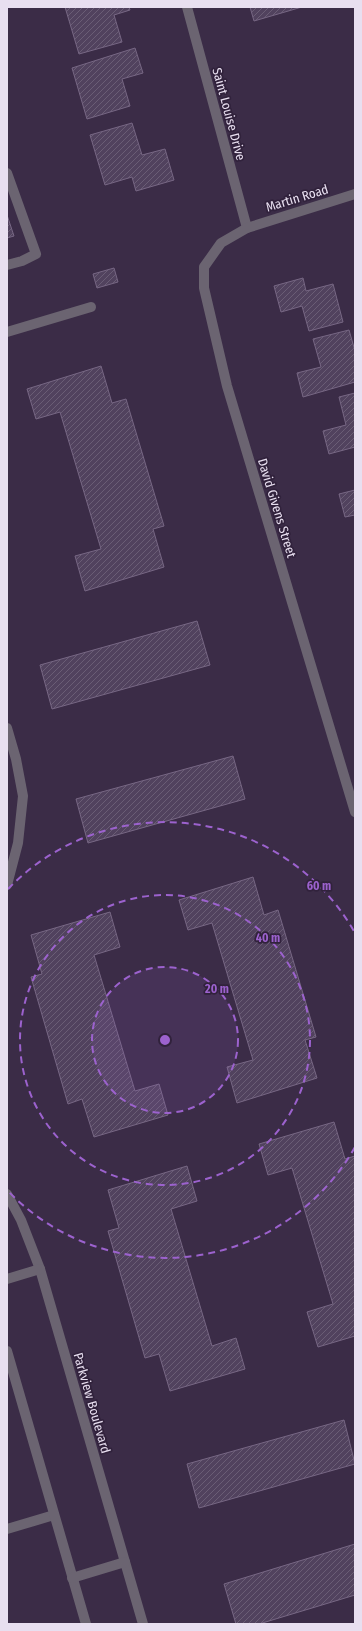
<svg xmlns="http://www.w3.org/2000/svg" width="362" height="1631" font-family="'Fira Sans Condensed',sans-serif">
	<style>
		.building { fill: url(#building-hatch); stroke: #776784 }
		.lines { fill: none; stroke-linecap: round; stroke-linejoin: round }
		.lane { stroke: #6b6471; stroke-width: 10 }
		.street { stroke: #6b6471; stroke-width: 10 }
		.ring { fill: none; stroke: #9c62ce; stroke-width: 2; stroke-dasharray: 7 5 }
		.labels { text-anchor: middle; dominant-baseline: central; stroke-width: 3.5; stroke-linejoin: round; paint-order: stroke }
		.street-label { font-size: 13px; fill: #e8dff0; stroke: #31223c }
		.centre { fill: #9c62ce; stroke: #31223c; stroke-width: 2 }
		.ring-label { font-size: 12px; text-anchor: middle; font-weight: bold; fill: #9c62ce; stroke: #31223c; stroke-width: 3.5; stroke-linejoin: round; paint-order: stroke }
	</style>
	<defs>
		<pattern id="building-hatch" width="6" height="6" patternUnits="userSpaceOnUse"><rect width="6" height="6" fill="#51425e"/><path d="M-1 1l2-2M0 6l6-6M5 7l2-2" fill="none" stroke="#6a5d75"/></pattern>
	</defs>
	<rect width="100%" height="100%" fill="#3b2c47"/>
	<g class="building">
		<polygon points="65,7 129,7 130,10 114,15 122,42 79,54"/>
		<polygon points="250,7 302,7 254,21"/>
		<polygon points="135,48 143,73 122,79 130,106 87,119 72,68"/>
		<polygon points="132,123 142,155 165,149 174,180 136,191 132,177 105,185 90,135"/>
		<polygon points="7,215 14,236 7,238"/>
		<polygon points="114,268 118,282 97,288 93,274"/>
		<polygon points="303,278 306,291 333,284 343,322 309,331 302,306 281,312 274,286"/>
		<polygon points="349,330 355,351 355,382 303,397 297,373 321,367 313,339"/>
		<polygon points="101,366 112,403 126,399 164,526 153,529 164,567 85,591 75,556 101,549 60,412 36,419 27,389"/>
		<polygon points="355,393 355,447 329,454 323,431 346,425 339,397"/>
		<polygon points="355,490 355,515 345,517 339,494"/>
		<polygon points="197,621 210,665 52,709 40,665"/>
		<polygon points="233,756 245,799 88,843 76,799"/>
		<polygon points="253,877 264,915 278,910 316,1037 305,1040 317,1078 237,1103 227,1067 253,1060 212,923 188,930 179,900"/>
		<polygon points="110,912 120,947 94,955 135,1091 159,1084 168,1115 94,1137 82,1099 68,1104 31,977 42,974 31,935"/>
		<polygon points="334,1122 345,1159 355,1156 355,1336 318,1347 307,1312 333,1304 292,1168 268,1175 259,1144"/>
		<polygon points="187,1166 197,1201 171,1209 212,1346 236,1338 245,1369 170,1391 159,1354 145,1358 108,1231 119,1228 108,1190"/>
		<polygon points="344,1420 355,1464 199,1508 187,1464"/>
		<polygon points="355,1544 355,1595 259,1624 236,1624 224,1584"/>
	</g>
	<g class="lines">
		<g class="lane">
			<polyline points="7,332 91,307"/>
			<polyline points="7,728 16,759 23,796 18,843 7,885"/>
			<polyline points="7,1529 54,1515"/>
		</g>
		<g class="street">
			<polyline points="187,7 247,228"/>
			<polyline points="7,173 36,254 22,261 7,265"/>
			<polyline points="355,194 247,228 221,243 204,267 204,288 227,386 355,812"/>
			<polyline points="7,1194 21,1220 40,1269 143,1624"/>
			<polyline points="7,1279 40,1269"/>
			<polyline points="7,1351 86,1624"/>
			<polyline points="72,1578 125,1562"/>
		</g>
	</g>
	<circle cx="165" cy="1040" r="73" fill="#9c62ce" fill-opacity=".12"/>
	<g class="ring">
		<circle cx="165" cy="1040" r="73"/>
		<circle cx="165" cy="1040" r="145"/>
		<path d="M355 1147A218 218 0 0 1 8 1191M8 889A218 218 0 0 1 355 933"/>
	</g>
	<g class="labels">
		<g class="street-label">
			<text transform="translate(229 114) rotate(75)">Saint Louise Drive</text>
			<text transform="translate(297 198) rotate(-17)">Martin Road</text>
			<text transform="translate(277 508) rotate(73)">David Givens Street</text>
			<text transform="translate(92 1403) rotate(74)">Parkview Boulevard</text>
		</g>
	</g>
	<circle cx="165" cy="1040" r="6" class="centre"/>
	<g class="ring-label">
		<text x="319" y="890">60 m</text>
		<text x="268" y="942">40 m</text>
		<text x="217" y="993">20 m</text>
	</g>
	<rect width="362" height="1631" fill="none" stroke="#e8dff0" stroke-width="16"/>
</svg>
